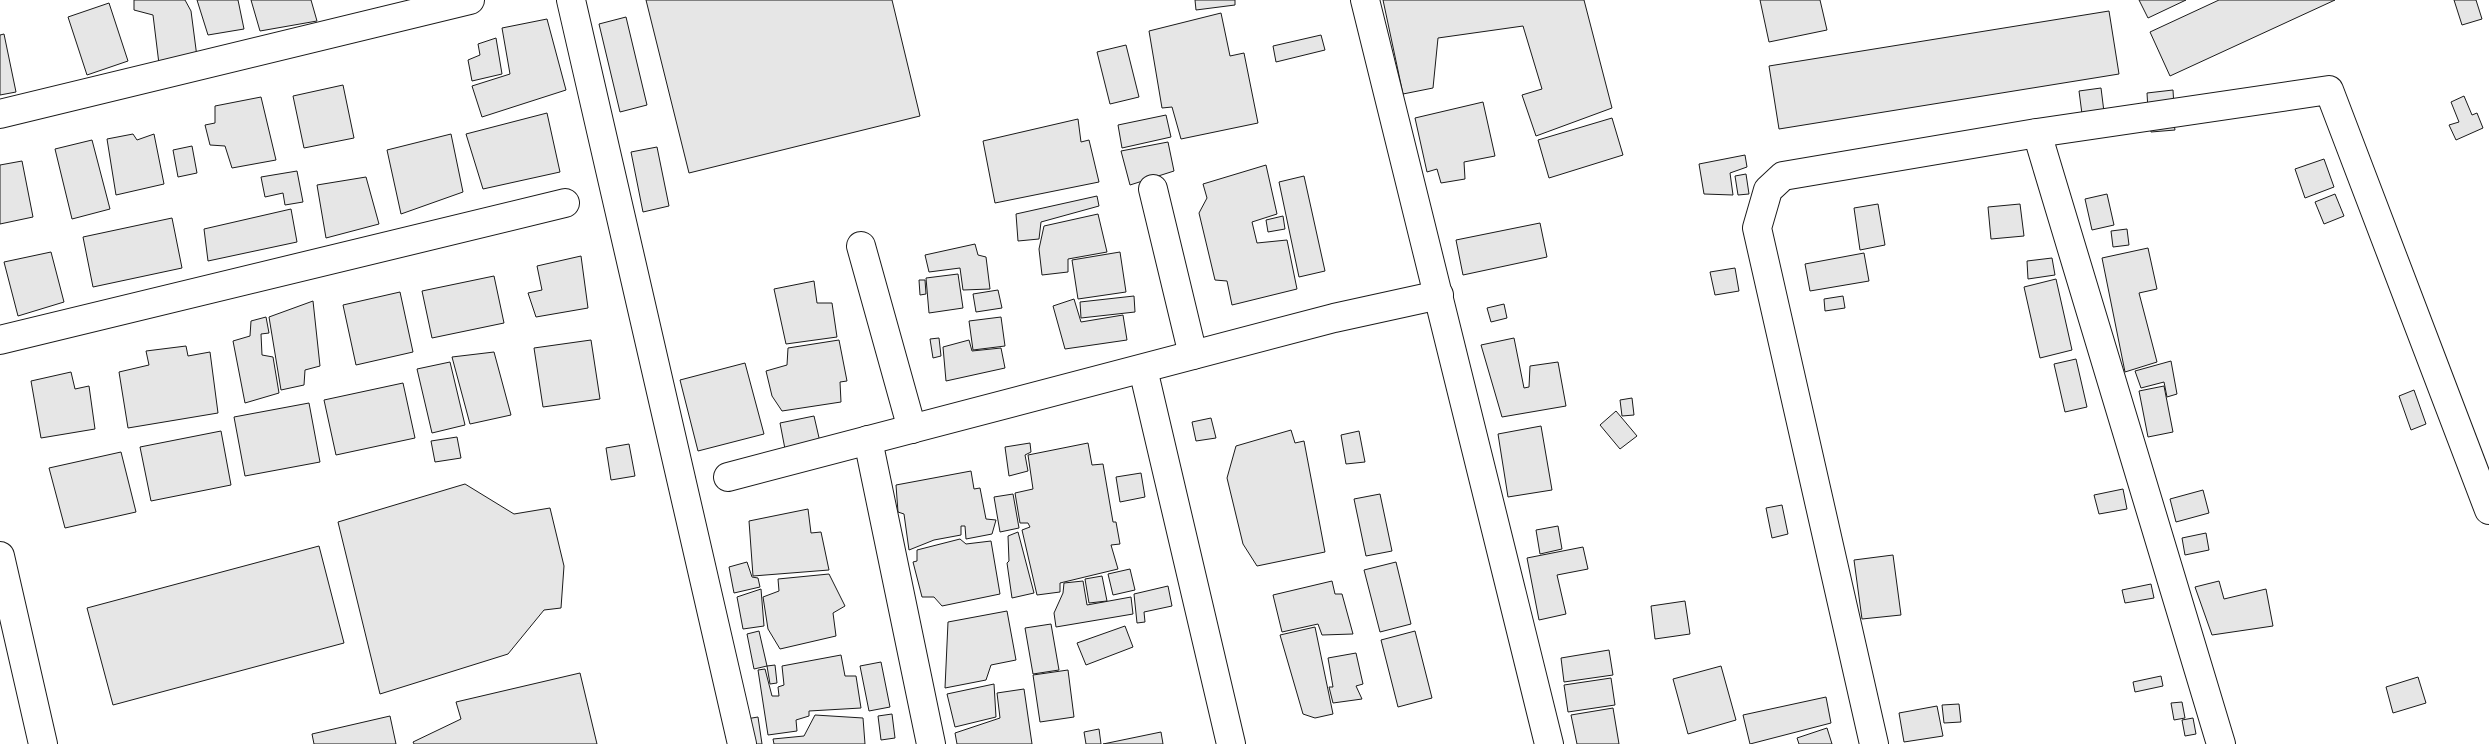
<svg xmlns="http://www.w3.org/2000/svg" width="2489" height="744" font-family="'Alegreya Sans',sans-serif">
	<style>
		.building { fill: #e6e6e6; stroke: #1a1a1a }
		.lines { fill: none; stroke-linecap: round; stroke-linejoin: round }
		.minor-casing { stroke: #1a1a1a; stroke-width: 30 }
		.minor { stroke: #fff; stroke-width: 28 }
	</style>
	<rect width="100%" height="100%" fill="#fff"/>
	<g class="building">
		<polygon points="134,0 185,0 191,11 197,57 159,64 153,15 134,10"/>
		<polygon points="197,0 238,0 244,29 208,35"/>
		<polygon points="251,0 311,0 317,21 260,31"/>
		<polygon points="646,0 892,0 920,116 689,173"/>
		<polygon points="1195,0 1235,0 1235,5 1196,10"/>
		<polygon points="1383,0 1584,0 1612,108 1536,136 1522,95 1542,89 1523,26 1438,38 1433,88 1403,94"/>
		<polygon points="1760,0 1820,0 1827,30 1769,42"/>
		<polygon points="2139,0 2186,0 2148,18"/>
		<polygon points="2219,0 2335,0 2170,76 2150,32"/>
		<polygon points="2454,0 2476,0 2482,19 2462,25"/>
		<polygon points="109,3 128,61 87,75 68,17"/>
		<polygon points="2109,11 2119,74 1779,129 1769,66"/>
		<polygon points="1221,13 1230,56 1244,53 1258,123 1181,139 1172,107 1162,108 1149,31"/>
		<polygon points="626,17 647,105 620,112 599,24"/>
		<polygon points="547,19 566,90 482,117 472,86 510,74 502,28"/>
		<polygon points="4,34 16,92 0,95 0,35"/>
		<polygon points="1321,35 1325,50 1276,62 1273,46"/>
		<polygon points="496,38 502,74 472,81 468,60 480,55 478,44"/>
		<polygon points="1126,45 1139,97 1110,104 1097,52"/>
		<polygon points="343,85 354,138 304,148 293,96"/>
		<polygon points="2101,88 2104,112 2082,114 2079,91"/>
		<polygon points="2173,90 2174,107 2148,110 2147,93"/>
		<polygon points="2464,96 2472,115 2477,113 2483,128 2456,140 2449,125 2459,122 2451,102"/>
		<polygon points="261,97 276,160 232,168 225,146 210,145 205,125 215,123 215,106"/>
		<polygon points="1483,102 1495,156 1464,162 1465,179 1441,183 1437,169 1427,172 1415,118"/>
		<polygon points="547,113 560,172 483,189 466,134"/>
		<polygon points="1166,115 1171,137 1122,148 1118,125"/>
		<polygon points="1612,118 1623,155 1549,178 1538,140"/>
		<polygon points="1078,119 1081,142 1089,140 1099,182 995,203 983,141"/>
		<polygon points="2173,119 2175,130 2151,132 2149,122"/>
		<polygon points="133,134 137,140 154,134 164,184 116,195 107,139"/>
		<polygon points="451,134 463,192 401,214 387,150"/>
		<polygon points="92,140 110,209 72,219 55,149"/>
		<polygon points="1168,142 1174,171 1130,185 1121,151"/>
		<polygon points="192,146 197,173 178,177 173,150"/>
		<polygon points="657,147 669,206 643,212 631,152"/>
		<polygon points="1745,155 1747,167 1730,173 1733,195 1704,194 1699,164"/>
		<polygon points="2324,159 2334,187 2305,198 2295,169"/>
		<polygon points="22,161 33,217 0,224 0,165"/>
		<polygon points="1266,165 1277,214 1252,222 1257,243 1287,240 1297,289 1232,305 1227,281 1215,280 1199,213 1207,198 1203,184"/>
		<polygon points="297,171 303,202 285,205 283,193 265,197 261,177"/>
		<polygon points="1746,174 1749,194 1738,195 1735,176"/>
		<polygon points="1304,176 1325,271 1299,277 1279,182"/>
		<polygon points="366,177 379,224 326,238 317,185"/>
		<polygon points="2107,194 2114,225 2092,230 2085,199"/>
		<polygon points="2335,194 2344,216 2324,224 2315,202"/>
		<polygon points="1097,196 1099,206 1041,222 1039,239 1018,241 1016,214"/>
		<polygon points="1878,204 1885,245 1860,250 1854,208"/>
		<polygon points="2020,204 2024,236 1991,239 1988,207"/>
		<polygon points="291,209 297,242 208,261 204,229"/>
		<polygon points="1098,214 1107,252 1068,259 1068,272 1042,275 1039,249 1044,226"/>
		<polygon points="1283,216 1285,229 1268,232 1266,220"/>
		<polygon points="172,218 182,268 93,287 83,237"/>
		<polygon points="1540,223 1547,257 1463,275 1456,240"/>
		<polygon points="2127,229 2129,245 2113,247 2111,231"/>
		<polygon points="975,244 978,255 986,257 990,289 963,290 960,268 929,272 925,255"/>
		<polygon points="2148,248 2157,289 2139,293 2157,362 2125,372 2102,258"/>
		<polygon points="51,252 64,302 18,316 4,262"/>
		<polygon points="1120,252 1126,292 1078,299 1072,260"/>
		<polygon points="1864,253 1869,281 1810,291 1805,264"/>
		<polygon points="581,256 588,308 536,317 528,293 542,290 537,266"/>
		<polygon points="2052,258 2055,275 2028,279 2027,261"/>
		<polygon points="1735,268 1739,291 1715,295 1710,272"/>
		<polygon points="958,274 963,308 929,313 926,278"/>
		<polygon points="494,276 504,323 432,338 422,291"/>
		<polygon points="2056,279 2072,350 2040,358 2024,287"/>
		<polygon points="919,280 925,280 926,294 920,295"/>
		<polygon points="814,281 817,303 832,303 837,337 786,344 774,289"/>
		<polygon points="998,290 1002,308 976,312 973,294"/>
		<polygon points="400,292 413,352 356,365 343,305"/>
		<polygon points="1134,296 1135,312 1081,318 1080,302"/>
		<polygon points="1843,296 1845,308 1825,311 1824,299"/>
		<polygon points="1074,299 1081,322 1123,315 1127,340 1065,349 1053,306"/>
		<polygon points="313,301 320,366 305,370 304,385 281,390 269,317"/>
		<polygon points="1504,304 1507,318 1491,322 1487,308"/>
		<polygon points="266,317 269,333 261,334 262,355 273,357 279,393 245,403 233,341 250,336 251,321"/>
		<polygon points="1001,317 1005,346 973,350 969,321"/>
		<polygon points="939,338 941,356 933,358 930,339"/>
		<polygon points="1514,338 1524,388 1529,387 1530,366 1558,362 1566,406 1502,417 1481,345"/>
		<polygon points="591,340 600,399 543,407 534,348"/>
		<polygon points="839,340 847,381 840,382 841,402 782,411 772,396 766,371 787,365 788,348"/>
		<polygon points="969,340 972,351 1001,348 1005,368 946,381 943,347"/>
		<polygon points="186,346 188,356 210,352 218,413 128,428 119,372 149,365 146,351"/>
		<polygon points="494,352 511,415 470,424 452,357"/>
		<polygon points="2076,359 2087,407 2065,412 2054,364"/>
		<polygon points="2171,361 2177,394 2167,397 2164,382 2141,388 2135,371"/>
		<polygon points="450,362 465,425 432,433 417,369"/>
		<polygon points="745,363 764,434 698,451 680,380"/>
		<polygon points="71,372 75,389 89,386 95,429 41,438 31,381"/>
		<polygon points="403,383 415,438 336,455 324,400"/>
		<polygon points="2164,386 2173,432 2148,437 2139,391"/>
		<polygon points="2414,390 2426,424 2411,430 2399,396"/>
		<polygon points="1632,398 1634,415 1622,416 1620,400"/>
		<polygon points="309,403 320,462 245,476 234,417"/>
		<polygon points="1616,411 1637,436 1620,449 1600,425"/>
		<polygon points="814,416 820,442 785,449 780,423"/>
		<polygon points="1211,418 1216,438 1196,441 1192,422"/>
		<polygon points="1541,426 1552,490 1508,497 1498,434"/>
		<polygon points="1291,430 1295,443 1304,441 1325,552 1257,566 1243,544 1227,478 1236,446"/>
		<polygon points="221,431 231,485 151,501 140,447"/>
		<polygon points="1359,431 1365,462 1346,464 1341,435"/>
		<polygon points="457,437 461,458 435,462 431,441"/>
		<polygon points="1030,443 1031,452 1025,455 1028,471 1009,476 1005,447"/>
		<polygon points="1088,443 1092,465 1103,464 1113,522 1116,522 1120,544 1111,545 1118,569 1060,583 1060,592 1037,595 1022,530 1030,527 1028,523 1020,523 1015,493 1033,489 1028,455"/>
		<polygon points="629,444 635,476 611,480 606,448"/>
		<polygon points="121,452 136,512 65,528 49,468"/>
		<polygon points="971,471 974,489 980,488 986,519 996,520 992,534 966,539 965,526 961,526 961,535 934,540 909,550 904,514 898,512 896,485"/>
		<polygon points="1141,473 1145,497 1120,502 1116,477"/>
		<polygon points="465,484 514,514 550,508 564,566 561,608 544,610 508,654 380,694 338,522"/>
		<polygon points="2123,489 2127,509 2099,514 2094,495"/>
		<polygon points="2203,490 2209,513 2176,522 2170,499"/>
		<polygon points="1013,494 1019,528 1000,532 994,497"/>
		<polygon points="1380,494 1392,551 1366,556 1354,499"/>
		<polygon points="1782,505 1788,534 1772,538 1766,508"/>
		<polygon points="808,509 811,533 821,532 829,570 753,576 749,521"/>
		<polygon points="1558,526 1562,549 1540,554 1536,530"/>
		<polygon points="1018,532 1034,593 1012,598 1007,563 1009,561 1008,536"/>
		<polygon points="2206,533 2209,550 2185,555 2182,538"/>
		<polygon points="960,539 966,544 991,541 1000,594 942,606 934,597 922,597 913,562 917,561 917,550"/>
		<polygon points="319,546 344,643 113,705 87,608"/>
		<polygon points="1583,547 1588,569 1557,575 1566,614 1539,620 1527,558"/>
		<polygon points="1893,555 1901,615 1862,619 1854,560"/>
		<polygon points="747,562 752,577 758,578 760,587 734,593 729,567"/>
		<polygon points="1396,562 1411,624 1380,632 1364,570"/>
		<polygon points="1130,569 1135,590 1113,595 1108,574"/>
		<polygon points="829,574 845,606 833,613 836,636 780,649 768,629 763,597 779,591 778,579"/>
		<polygon points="1102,576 1107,601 1089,603 1085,579"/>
		<polygon points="1083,581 1087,605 1131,597 1133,614 1056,627 1054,613 1063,593 1064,583"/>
		<polygon points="1332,581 1335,594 1342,594 1353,634 1322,635 1318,624 1282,632 1273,595"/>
		<polygon points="2219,581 2224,599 2266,589 2273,626 2212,635 2195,587"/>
		<polygon points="2151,584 2154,598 2125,603 2122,590"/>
		<polygon points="1168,586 1172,606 1144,612 1145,622 1137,623 1134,594"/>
		<polygon points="761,589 764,626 743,629 737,597"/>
		<polygon points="1685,601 1690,634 1655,639 1651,606"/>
		<polygon points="1007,611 1016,660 991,665 986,680 945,688 948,622"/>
		<polygon points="1051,624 1059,670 1033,674 1025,628"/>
		<polygon points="1125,626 1133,647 1086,665 1077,643"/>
		<polygon points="1315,627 1333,714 1315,718 1303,714 1280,635"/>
		<polygon points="759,631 767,666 754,669 747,634"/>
		<polygon points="1415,631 1432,698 1398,707 1381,640"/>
		<polygon points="1609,650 1613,675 1564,682 1561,658"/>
		<polygon points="1356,653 1363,684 1356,686 1362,699 1333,703 1329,687 1333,687 1328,658"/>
		<polygon points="841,655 845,676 856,676 861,708 809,711 809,716 796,720 797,731 768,735 758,670 765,669 772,696 779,696 778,687 784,685 782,666"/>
		<polygon points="881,662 890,707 869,711 860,666"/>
		<polygon points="775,665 777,683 770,684 767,666"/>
		<polygon points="1721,666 1736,720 1688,734 1673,679"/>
		<polygon points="1068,670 1074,717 1040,722 1033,675"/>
		<polygon points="580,673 597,744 414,744 413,742 461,719 456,702"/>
		<polygon points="2161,676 2163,686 2135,692 2133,682"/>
		<polygon points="2418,677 2426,703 2393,713 2386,687"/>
		<polygon points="1611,678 1615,705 1568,712 1564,685"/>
		<polygon points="994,684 996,717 955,727 947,694"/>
		<polygon points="1024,689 1032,744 957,744 955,733 1000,718 997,693"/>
		<polygon points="1826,697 1831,723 1750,744 1743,715"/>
		<polygon points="2182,702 2185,718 2174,720 2171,703"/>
		<polygon points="1959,704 1961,722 1944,723 1942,705"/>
		<polygon points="1937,706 1943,736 1904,742 1899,713"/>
		<polygon points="1613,708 1619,744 1577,744 1571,715"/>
		<polygon points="892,714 895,738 881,740 878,716"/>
		<polygon points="815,715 863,718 865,744 774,744 773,739 804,736"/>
		<polygon points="390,716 396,744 314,744 312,734"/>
		<polygon points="758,717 762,744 751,744 746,719"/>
		<polygon points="2193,718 2196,734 2185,736 2182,720"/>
		<polygon points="1827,728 1832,744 1799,744 1797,738"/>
		<polygon points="1099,729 1101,744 1086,744 1084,732"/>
		<polygon points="1161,732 1163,744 1103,744"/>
	</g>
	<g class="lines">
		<defs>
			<g id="minor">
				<polyline points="571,0 742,744"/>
				<polyline points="1365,0 1549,744"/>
				<polyline points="0,114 470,0"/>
				<polyline points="2037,133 2221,744"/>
				<polyline points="1153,189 1193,355"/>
				<polyline points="861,246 912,429"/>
				<polyline points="0,340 565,203"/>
				<polyline points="1143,369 1231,744"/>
				<polyline points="868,440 931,744"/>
				<polyline points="728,477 1334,318 1439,295"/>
				<polyline points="0,556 43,744"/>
				<polyline points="1874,744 1757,228 1768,190 1783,176 2037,133 2329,90 2489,510"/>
			</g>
		</defs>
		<use href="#minor" class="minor-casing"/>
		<use href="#minor" class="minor"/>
	</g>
</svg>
